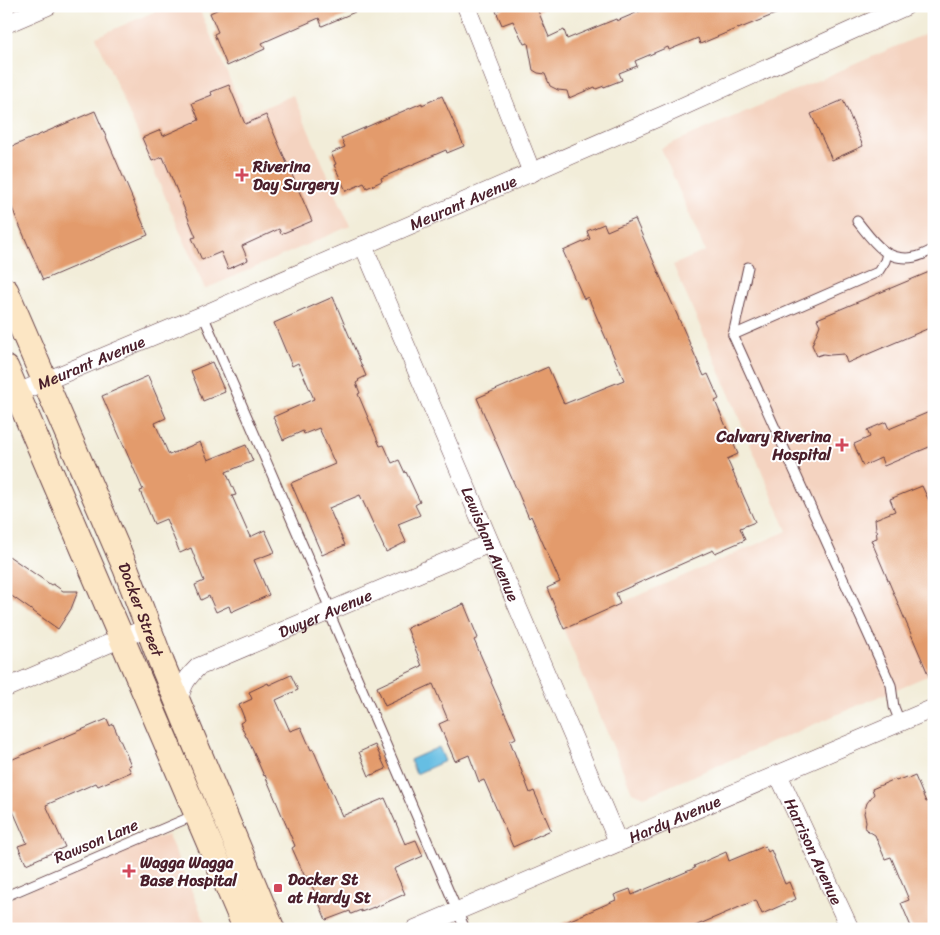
<svg xmlns="http://www.w3.org/2000/svg" width="940" height="935" font-family="Sriracha,sans-serif">
	<style>
		.built { fill: #f4d3c0 }
		.water { fill: #66bee3; stroke: #586e87 }
		.building { fill: #e39b6c }
		.lines { fill: none; stroke-linecap: round; stroke-linejoin: round }
		.service-casing { stroke: #633e45; stroke-width: 11 }
		.minor-casing { stroke: #633e45; stroke-width: 19 }
		.secondary-casing { stroke: #633e45; stroke-width: 27 }
		.service { stroke: #fff; stroke-width: 9 }
		.minor { stroke: #fff; stroke-width: 18 }
		.secondary { stroke: #fce6c4; stroke-width: 25 }
		.poi-dot { fill: #d1495b; stroke: #fff; stroke-width: 2 }
		.labels { text-anchor: middle; dominant-baseline: central; stroke-width: 4; stroke-linejoin: round; paint-order: stroke }
		.poi-label { font-size: 16px; font-weight: bold; fill: #4a1f2b; stroke: #fff; text-anchor: start }
		.street-label { font-size: 16px; fill: #4a1f2b; stroke: #fff }
	</style>
	<rect width="100%" height="100%" fill="#fff"/>
	<filter id="ink" filterUnits="userSpaceOnUse"><feTurbulence type="fractalNoise" baseFrequency=".02" numOctaves="2"/><feDisplacementMap in="SourceGraphic" scale="10" xChannelSelector="R" yChannelSelector="G"/><feConvolveMatrix kernelMatrix="1 2 1 2 8 2 1 2 1" color-interpolation-filters="sRGB"/></filter>
	<filter id="wash" filterUnits="userSpaceOnUse"><feTurbulence type="fractalNoise" baseFrequency=".0096" numOctaves="4" result="noise"/><feDisplacementMap in="SourceGraphic" scale="20" xChannelSelector="R" yChannelSelector="G"/><feGaussianBlur stdDeviation="1.12" result="paint"/><feColorMatrix in="noise" values="0 0 0 0 0 0 0 0 0 0 0 0 0 0 0 0 0 1.4 0 .05"/><feComposite in="paint" operator="in"/></filter>
	<g filter="url(#wash)">
		<rect width="100%" height="100%" fill="#f2edd9"/>
		<g class="built">
			<polygon points="167,6 198,6 245,115 293,95 350,226 205,289 96,37"/>
			<polygon points="934,30 934,673 644,797 632,792 563,628 787,531 714,358 673,265 705,251 661,148"/>
			<polygon points="168,835 208,929 6,929 6,900 142,842"/>
		</g>
		<polygon class="water" points="439,747 445,761 416,774 410,760"/>
		<g id="blocks">
			<g class="building">
				<polygon points="225,6 369,6 322,26 319,18 262,43 265,49 227,66 214,34 218,32 210,13"/>
				<polygon points="507,6 547,6 538,11 549,37 564,30 567,39 616,19 617,21 652,6 793,7 738,29 738,28 700,44 698,38 669,50 668,47 635,61 637,66 619,73 622,80 604,87 604,86 596,89 595,87 569,98 567,91 558,90 550,86 545,74 538,73 533,70 528,43 524,44 513,21 502,25 496,11"/>
				<polygon points="229,85 245,124 266,115 312,221 281,234 279,229 242,246 248,260 228,269 221,252 202,260 192,238 196,237 163,157 152,161 142,138 161,130 163,136 199,120 192,103 212,95 211,92"/>
				<polygon points="442,96 464,146 447,153 446,150 381,178 382,181 367,188 364,183 346,191 334,165 336,164 331,153 345,147 341,138 422,103 422,105"/>
				<polygon points="843,100 863,146 832,160 811,114"/>
				<polygon points="95,111 148,235 43,280 6,194 6,149"/>
				<polygon points="635,219 704,376 708,374 719,399 715,401 738,454 727,459 755,522 740,528 745,540 715,553 713,550 616,593 620,604 564,629 547,588 560,582 531,516 529,518 477,398 548,367 564,404 624,380 588,297 584,299 563,251 590,239 587,231 604,224 607,231"/>
				<polygon points="934,270 934,326 847,363 844,354 830,355 823,354 817,356 812,345 820,325 817,319"/>
				<polygon points="333,297 366,376 358,380 359,381 356,383 360,393 358,394 380,446 384,445 392,463 399,460 405,473 406,472 420,502 415,505 420,515 398,524 406,542 386,552 360,495 329,508 345,545 322,555 291,483 335,464 319,428 304,434 303,431 283,440 273,417 314,399 298,363 292,366 274,323"/>
				<polygon points="212,362 225,392 203,401 191,371"/>
				<polygon points="148,376 166,418 155,423 169,455 200,442 208,460 246,445 253,461 226,472 236,495 232,496 250,537 265,530 275,552 254,560 269,595 231,612 229,606 216,612 209,596 201,600 195,585 204,581 191,548 180,553 166,519 154,524 140,491 143,490 102,396"/>
				<polygon points="934,410 934,445 884,466 881,458 863,466 854,444 870,437 867,430 886,422 889,429"/>
				<polygon points="922,486 930,503 934,501 934,688 871,540 877,538 875,519 895,511 890,499"/>
				<polygon points="6,554 51,585 53,584 63,591 78,591 71,609 58,629 6,592"/>
				<polygon points="464,604 478,638 474,640 492,681 491,682 516,738 510,741 530,793 534,791 551,830 513,847 484,780 479,782 469,755 455,761 439,724 448,720 433,684 385,706 377,687 422,666 407,628"/>
				<polygon points="291,675 298,690 276,700 290,731 301,727 311,750 313,749 342,816 385,798 405,844 416,840 423,856 394,869 405,894 374,908 374,907 361,912 361,910 351,914 350,911 326,920 308,876 305,877 292,848 295,846 265,775 264,776 247,737 246,737 240,723 245,720 239,705 252,699 249,692 268,683 269,685"/>
				<polygon points="107,719 110,726 113,724 131,765 128,766 131,772 98,786 96,783 46,805 65,847 26,864 18,846 27,843 13,811 11,812 6,800 6,762"/>
				<polygon points="375,745 386,769 369,776 359,752"/>
				<polygon points="915,776 926,802 934,800 934,929 912,929 901,903 909,900 891,857 885,859 875,835 865,829 866,821 864,813 867,803 874,794 872,789 895,779 896,781 906,777 908,779"/>
				<polygon points="765,846 768,852 771,850 785,884 789,882 796,899 762,914 756,900 688,929 550,929 616,900 614,895 630,889 632,895 695,868 694,866 726,852 729,861"/>
			</g>
		</g>
	</g>
	<g filter="url(#ink)">
		<use href="#blocks" fill-opacity="0" stroke="#633e45" stroke-width="1"/>
		<g class="lines">
			<defs>
				<g id="service">
					<path d="M 857,221 C 873,241 886,263 915,257 C 921,256 928,252 934,249"/>
					<polyline points="748,267 733,335 891,685 894,707 900,722"/>
					<polyline points="203,315 331,611"/>
					<polyline points="733,335 878,272 885,261 887,253"/>
					<polyline points="329,612 465,929"/>
					<polyline points="6,896 195,815"/>
				</g>
				<g id="minor">
					<polyline points="466,6 532,173"/>
					<polyline points="6,24 48,6"/>
					<path id="s1" d="M 363,245 L 618,842"/>
					<path id="s2" d="M 17,393 L 203,315 L 666,114 L 906,6"/>
					<polyline points="6,688 122,638 149,627"/>
					<path id="s3" d="M 178,703 C 183,685 184,681 198,667 L 490,543"/>
					<path id="s4" d="M 778,774 L 850,929"/>
					<path id="s5" d="M 415,929 L 934,708"/>
				</g>
				<g id="secondary">
					<path id="s6" d="M 6,291 L 126,569 L 162,664 L 272,929"/>
					<polyline points="6,368 246,929"/>
				</g>
			</defs>
			<use href="#service" class="service-casing"/>
			<use href="#minor" class="minor-casing"/>
			<use href="#secondary" class="secondary-casing"/>
			<use href="#service" class="service"/>
			<use href="#minor" class="minor"/>
			<use href="#secondary" class="secondary"/>
		</g>
	</g>
	<g class="poi-dot">
		<path d="M239.5 167.5h5v5h5v5h-5v5h-5v-5h-5v-5h5z"/>
		<path d="M839.5 437.5h5v5h5v5h-5v5h-5v-5h-5v-5h5z"/>
		<path d="M126.5 863.5h5v5h5v5h-5v5h-5v-5h-5v-5h5z"/>
		<rect x="273" y="883" width="10" height="10" rx="2.5"/>
	</g>
	<g class="labels">
		<g class="poi-label">
			<text x="253" y="166">Riverina<tspan x="253" dy="18">Day Surgery</tspan></text>
			<text x="831" y="436" text-anchor="end">Calvary Riverina<tspan x="831" dy="18">Hospital</tspan></text>
			<text x="140" y="862">Wagga Wagga<tspan x="140" dy="18">Base Hospital</tspan></text>
			<text x="288" y="879">Docker St<tspan x="288" dy="18">at Hardy St</tspan></text>
		</g>
		<g class="street-label">
			<text stroke="none"><textPath href="#s2" startOffset="485">Meurant Avenue</textPath></text>
			<text stroke="none"><textPath href="#s2" startOffset="80">Meurant Avenue</textPath></text>
			<text stroke="none"><textPath href="#s1" startOffset="325">Lewisham Avenue</textPath></text>
			<text stroke="none"><textPath href="#s6" startOffset="346">Docker Street</textPath></text>
			<text stroke="none"><textPath href="#s3" startOffset="180">Dwyer Avenue</textPath></text>
			<text stroke="none"><textPath href="#s5" startOffset="282">Hardy Avenue</textPath></text>
			<text transform="translate(96 841) rotate(-23)">Rawson Lane</text>
			<text stroke="none"><textPath href="#s4" startOffset="85">Harrison Avenue</textPath></text>
		</g>
	</g>
	<rect width="940" height="935" fill="none" stroke="#fff" stroke-width="25"/>
</svg>
